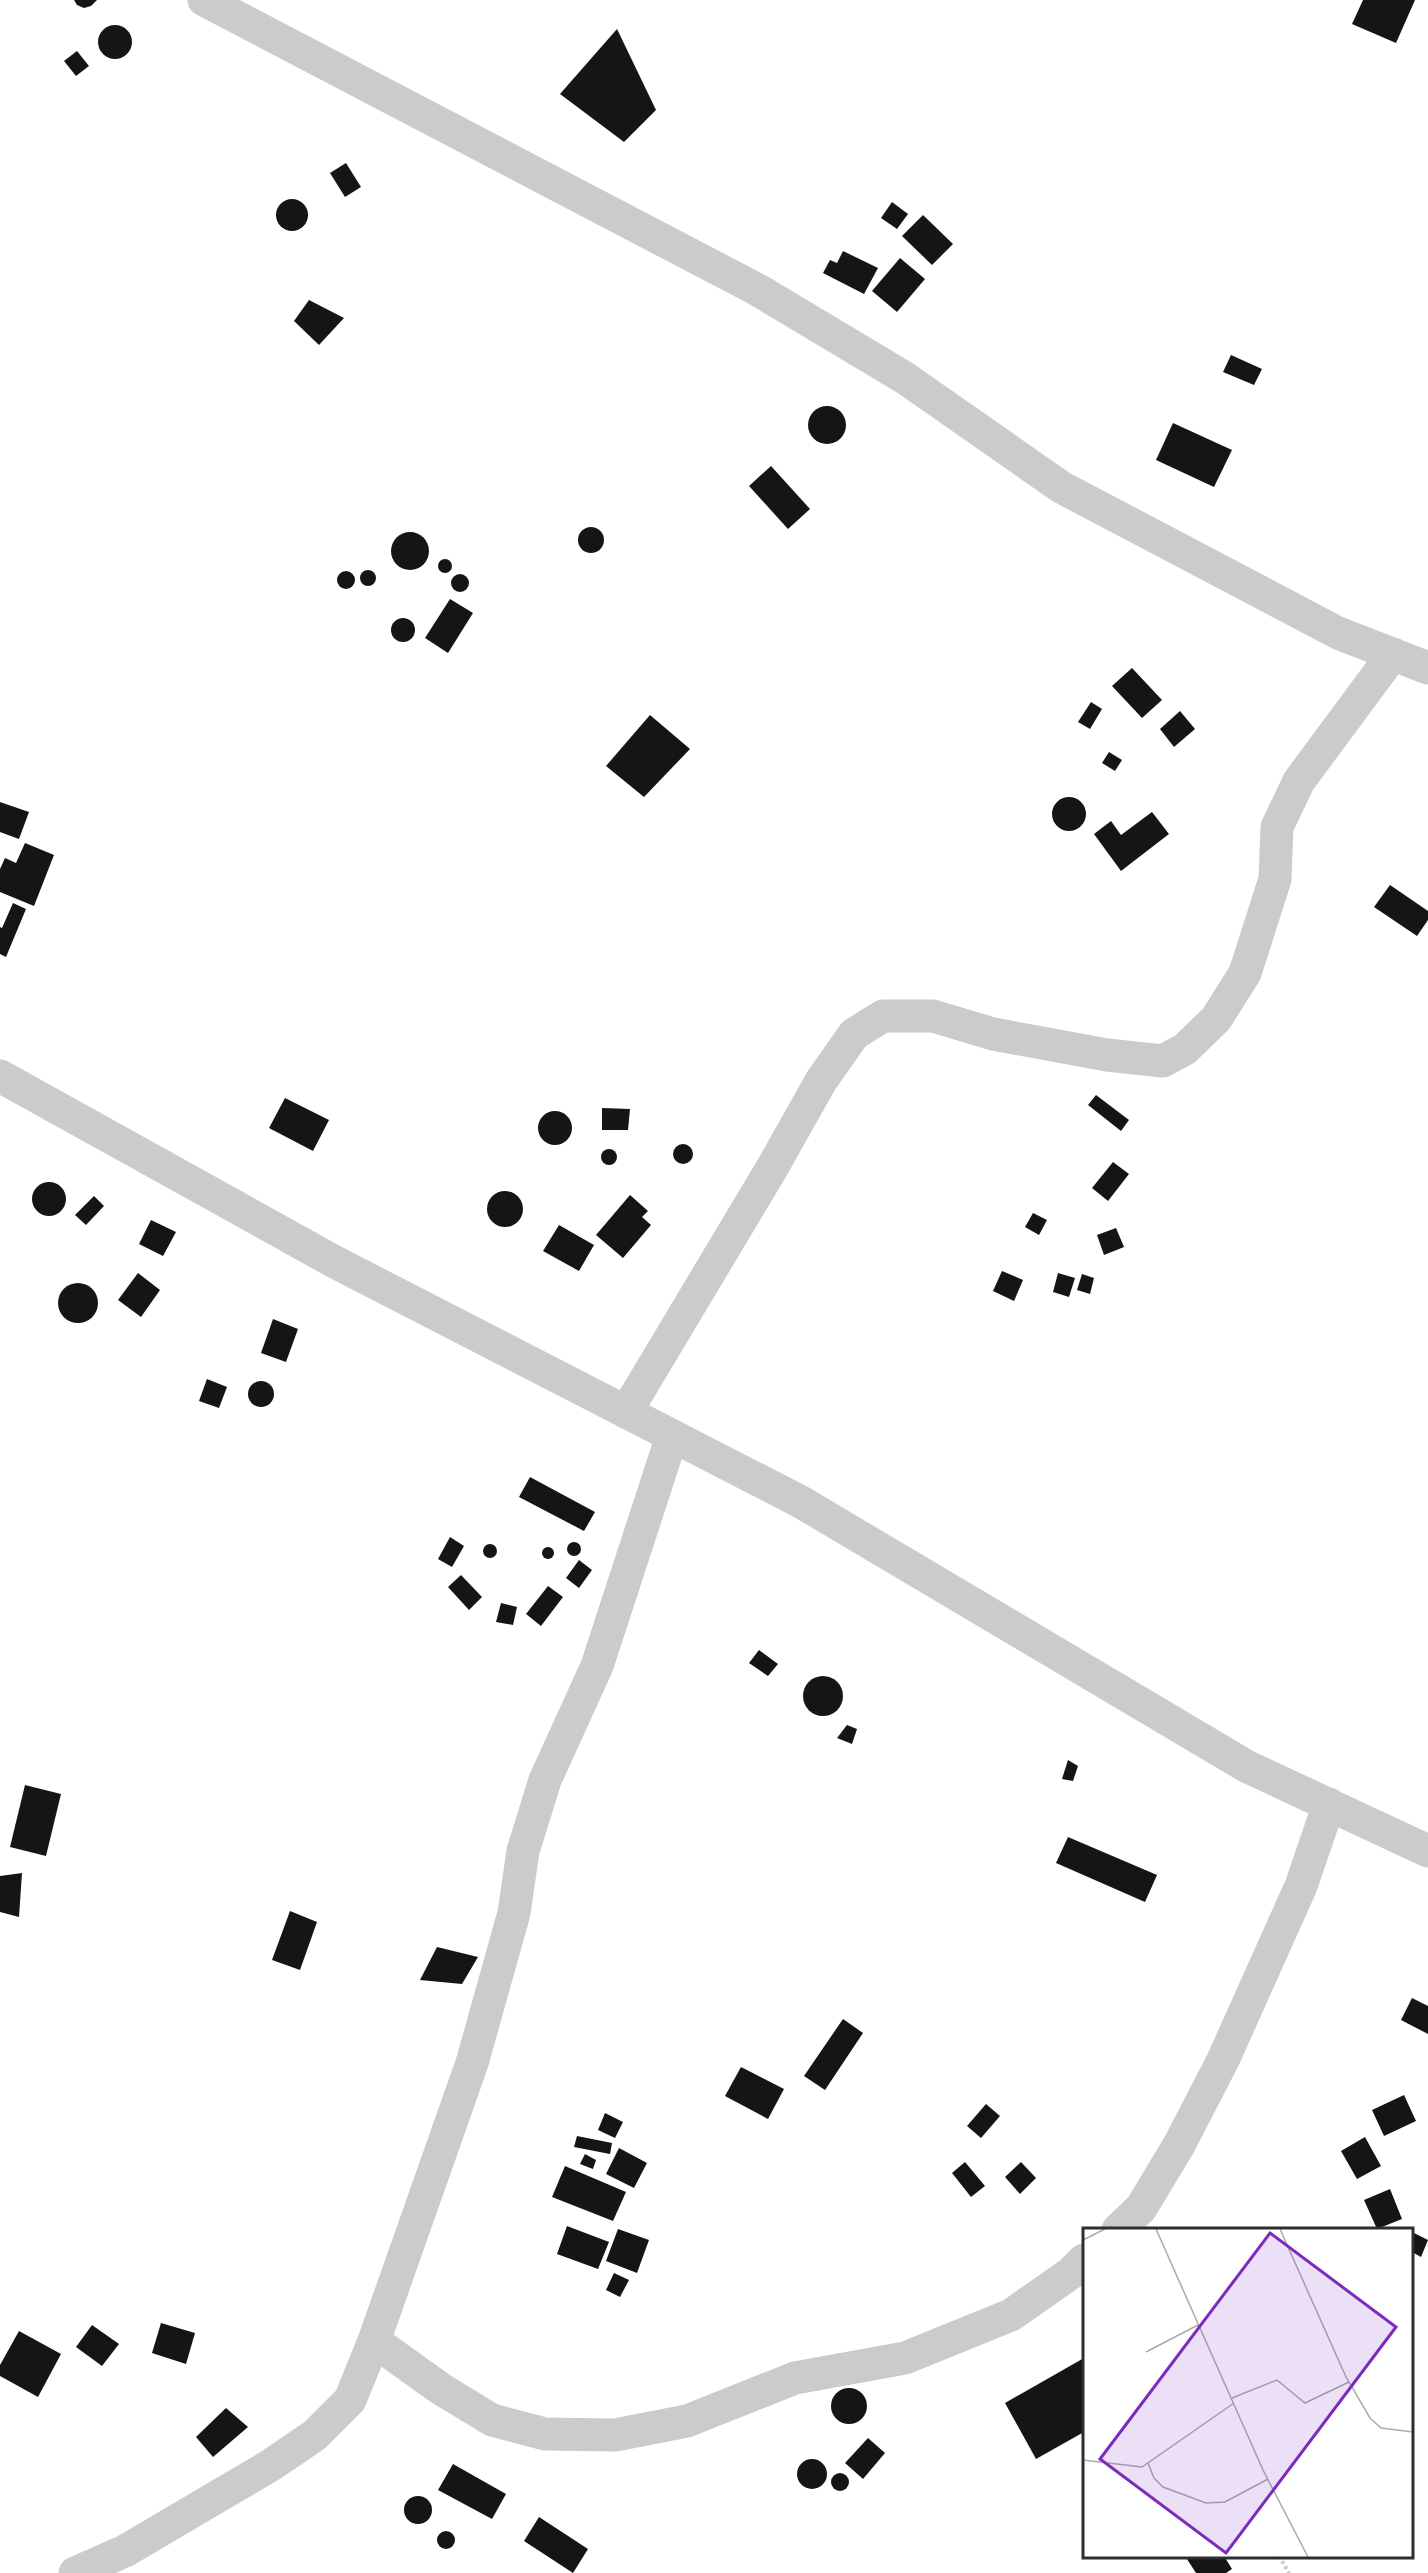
<svg xmlns="http://www.w3.org/2000/svg" width="1428" height="2573" font-family="Manrope,sans-serif">
	<style>
		.building { fill: #151515 }
		.lines { fill: none; stroke-linecap: round; stroke-linejoin: round }
		.path { stroke: #cbcbcb; stroke-width: 4; stroke-dasharray: 3 3; stroke-linecap: butt }
		.street { stroke: #cbcbcb; stroke-width: 33 }
		.inset-road { fill: none; stroke: #ababab; stroke-width: 1.5 }
		.view { fill: #7b2cbf; fill-opacity: 0.15; stroke: #7b2cbf; stroke-width: 3 }
		.inset-edge { fill: none; stroke: #2e2e2e; stroke-width: 3 }
	</style>
	<rect width="100%" height="100%" fill="#fff"/>
	<g class="building">
		<polygon points="74,0 97,0 91,6 84,8 77,5"/>
		<polygon points="1363,0 1415,0 1396,43 1352,24"/>
		<circle cx="115" cy="42" r="17"/>
		<polygon points="617,29 656,110 624,142 560,94"/>
		<polygon points="77,51 89,66 76,76 64,61"/>
		<polygon points="346,163 361,187 345,197 330,173"/>
		<circle cx="292" cy="215" r="16"/>
		<polygon points="892,202 908,214 897,229 881,218"/>
		<polygon points="923,215 953,244 932,265 902,236"/>
		<polygon points="843,251 878,268 864,294 823,273 830,260 837,263"/>
		<polygon points="900,258 925,279 897,312 872,291"/>
		<polygon points="309,300 344,318 319,345 294,321"/>
		<polygon points="1231,355 1262,369 1254,385 1223,372"/>
		<circle cx="827" cy="425" r="19"/>
		<polygon points="1173,423 1232,450 1214,487 1156,460"/>
		<polygon points="771,466 810,509 788,529 749,486"/>
		<circle cx="591" cy="540" r="13"/>
		<circle cx="410" cy="551" r="19"/>
		<circle cx="445" cy="566" r="7"/>
		<circle cx="368" cy="578" r="8"/>
		<circle cx="346" cy="580" r="9"/>
		<circle cx="460" cy="583" r="9"/>
		<polygon points="450,599 473,613 448,653 425,638"/>
		<circle cx="403" cy="630" r="12"/>
		<polygon points="1132,668 1162,700 1142,718 1112,686"/>
		<polygon points="1091,702 1102,709 1090,729 1078,722"/>
		<polygon points="1180,711 1195,729 1174,747 1160,729"/>
		<polygon points="650,715 690,749 644,797 606,766"/>
		<polygon points="1109,752 1122,760 1115,771 1102,763"/>
		<circle cx="1069" cy="814" r="17"/>
		<polygon points="0,802 29,812 19,839 0,832"/>
		<polygon points="1152,812 1169,834 1121,871 1094,834 1111,821 1121,835"/>
		<polygon points="25,843 54,855 34,906 0,892 0,869 5,858 16,863"/>
		<polygon points="1390,885 1428,911 1428,920 1417,936 1374,907"/>
		<polygon points="13,903 26,909 6,957 0,954 0,927 2,928"/>
		<polygon points="1096,1095 1129,1120 1121,1131 1088,1105"/>
		<polygon points="285,1098 329,1120 313,1151 269,1128"/>
		<polygon points="602,1108 630,1109 628,1130 602,1130"/>
		<circle cx="555" cy="1128" r="17"/>
		<circle cx="683" cy="1154" r="10"/>
		<circle cx="609" cy="1157" r="8"/>
		<polygon points="1113,1162 1129,1174 1108,1201 1092,1188"/>
		<circle cx="49" cy="1199" r="17"/>
		<circle cx="505" cy="1209" r="18"/>
		<polygon points="630,1195 648,1211 642,1217 651,1225 623,1258 596,1235"/>
		<polygon points="94,1196 104,1206 86,1225 75,1215"/>
		<polygon points="1033,1213 1047,1220 1039,1235 1025,1227"/>
		<polygon points="151,1220 176,1232 163,1256 139,1244"/>
		<polygon points="559,1225 594,1245 579,1271 543,1251"/>
		<polygon points="1116,1228 1124,1247 1104,1255 1097,1235"/>
		<polygon points="1002,1271 1023,1280 1014,1301 993,1291"/>
		<polygon points="138,1273 160,1290 141,1317 118,1300"/>
		<polygon points="1058,1273 1075,1278 1069,1297 1053,1292"/>
		<polygon points="1082,1274 1094,1278 1090,1294 1077,1290"/>
		<circle cx="78" cy="1303" r="20"/>
		<polygon points="273,1319 298,1329 286,1362 261,1353"/>
		<polygon points="207,1379 227,1387 219,1408 199,1401"/>
		<circle cx="261" cy="1394" r="13"/>
		<polygon points="530,1477 595,1512 584,1531 519,1497"/>
		<polygon points="450,1537 464,1546 452,1567 438,1559"/>
		<circle cx="574" cy="1549" r="7"/>
		<circle cx="490" cy="1551" r="7"/>
		<circle cx="548" cy="1553" r="6"/>
		<polygon points="579,1560 592,1570 579,1588 566,1578"/>
		<polygon points="461,1575 482,1597 469,1610 448,1587"/>
		<polygon points="548,1586 563,1597 541,1626 526,1614"/>
		<polygon points="501,1603 517,1607 513,1625 496,1622"/>
		<polygon points="759,1650 778,1664 768,1676 749,1663"/>
		<circle cx="823" cy="1696" r="20"/>
		<polygon points="847,1725 857,1729 852,1744 837,1738"/>
		<polygon points="1068,1760 1078,1766 1073,1781 1062,1779"/>
		<polygon points="25,1785 61,1794 46,1856 10,1847"/>
		<polygon points="1068,1837 1157,1875 1145,1902 1056,1863"/>
		<polygon points="22,1873 19,1917 0,1912 0,1876"/>
		<polygon points="290,1911 317,1922 300,1970 272,1960"/>
		<polygon points="437,1947 478,1957 462,1984 420,1980"/>
		<polygon points="1412,1998 1428,2006 1428,2034 1401,2020"/>
		<polygon points="843,2019 863,2033 825,2090 804,2076"/>
		<polygon points="741,2067 784,2089 768,2119 725,2096"/>
		<polygon points="1404,2095 1416,2121 1384,2136 1372,2110"/>
		<polygon points="986,2104 1000,2116 981,2138 967,2126"/>
		<polygon points="605,2113 623,2122 615,2138 598,2130"/>
		<polygon points="577,2136 612,2143 610,2154 574,2147"/>
		<polygon points="1365,2137 1381,2166 1357,2179 1341,2151"/>
		<polygon points="619,2148 647,2163 634,2188 606,2174"/>
		<polygon points="585,2154 596,2160 593,2169 580,2164"/>
		<polygon points="965,2162 985,2186 971,2197 952,2173"/>
		<polygon points="1021,2162 1036,2178 1020,2194 1005,2177"/>
		<polygon points="565,2166 626,2192 613,2221 552,2197"/>
		<polygon points="1390,2189 1402,2219 1377,2229 1364,2200"/>
		<polygon points="567,2226 609,2242 598,2269 557,2254"/>
		<polygon points="618,2229 649,2240 637,2273 606,2261"/>
		<polygon points="1412,2232 1428,2240 1421,2257 1412,2252"/>
		<polygon points="614,2273 629,2280 620,2297 606,2290"/>
		<polygon points="161,2323 195,2333 186,2364 152,2353"/>
		<polygon points="92,2325 119,2344 102,2366 76,2347"/>
		<polygon points="19,2331 61,2354 38,2397 0,2376 0,2365"/>
		<polygon points="1084,2358 1084,2432 1036,2459 1005,2403"/>
		<circle cx="849" cy="2406" r="18"/>
		<polygon points="226,2408 248,2427 213,2457 196,2437"/>
		<polygon points="868,2438 885,2453 863,2479 845,2463"/>
		<circle cx="812" cy="2474" r="15"/>
		<polygon points="453,2464 506,2494 492,2519 438,2490"/>
		<circle cx="840" cy="2482" r="9"/>
		<circle cx="418" cy="2510" r="14"/>
		<polygon points="539,2517 588,2549 573,2573 524,2541"/>
		<circle cx="446" cy="2540" r="9"/>
		<polygon points="1185,2556 1224,2556 1232,2569 1226,2573 1196,2573"/>
	</g>
	<g class="lines">
		<polyline class="path" points="1279,2556 1289,2573"/>
		<g class="street">
			<polyline points="204,0 758,290 905,378 1061,487 1338,633 1428,668"/>
			<polyline points="0,1076 333,1261 801,1502 1246,1766 1428,1851"/>
			<polyline points="626,1412 772,1168 821,1081 854,1034 883,1016 933,1016 993,1034 1107,1055 1163,1061 1185,1049 1216,1019 1245,973 1275,879 1277,827 1299,781 1393,654"/>
			<polyline points="1118,2230 1141,2208 1179,2145 1223,2060 1301,1886 1329,1804"/>
			<polyline points="374,2341 441,2389 492,2420 545,2434 615,2435 687,2421 795,2378 905,2358 1011,2315 1071,2273 1084,2260"/>
			<polyline points="75,2573 125,2551 271,2465 315,2435 350,2400 374,2341 472,2063 514,1913 523,1851 545,1780 597,1666 672,1436"/>
		</g>
	</g>
	<g transform="translate(1083 2228)">
		<rect width="330" height="330" fill="#fff"/>
		<path class="inset-road" d="M 73,1 L 180,242 L 225,329M 197,1 L 263,149 L 287,190 L 298,200 L 330,204M 0,12 L 22,1M 63,124 L 115,97M 149,170 L 194,152 L 222,175 L 266,154M 0,232 L 59,239 L 151,175M 65,235 L 71,250 L 80,259 L 123,275 L 142,274 L 185,251"/>
		<path class="view" d="M 187,5 L 313,99 L 143,325 L 17,231 Z"/>
		<rect width="330" height="330" class="inset-edge"/>
	</g>
</svg>
